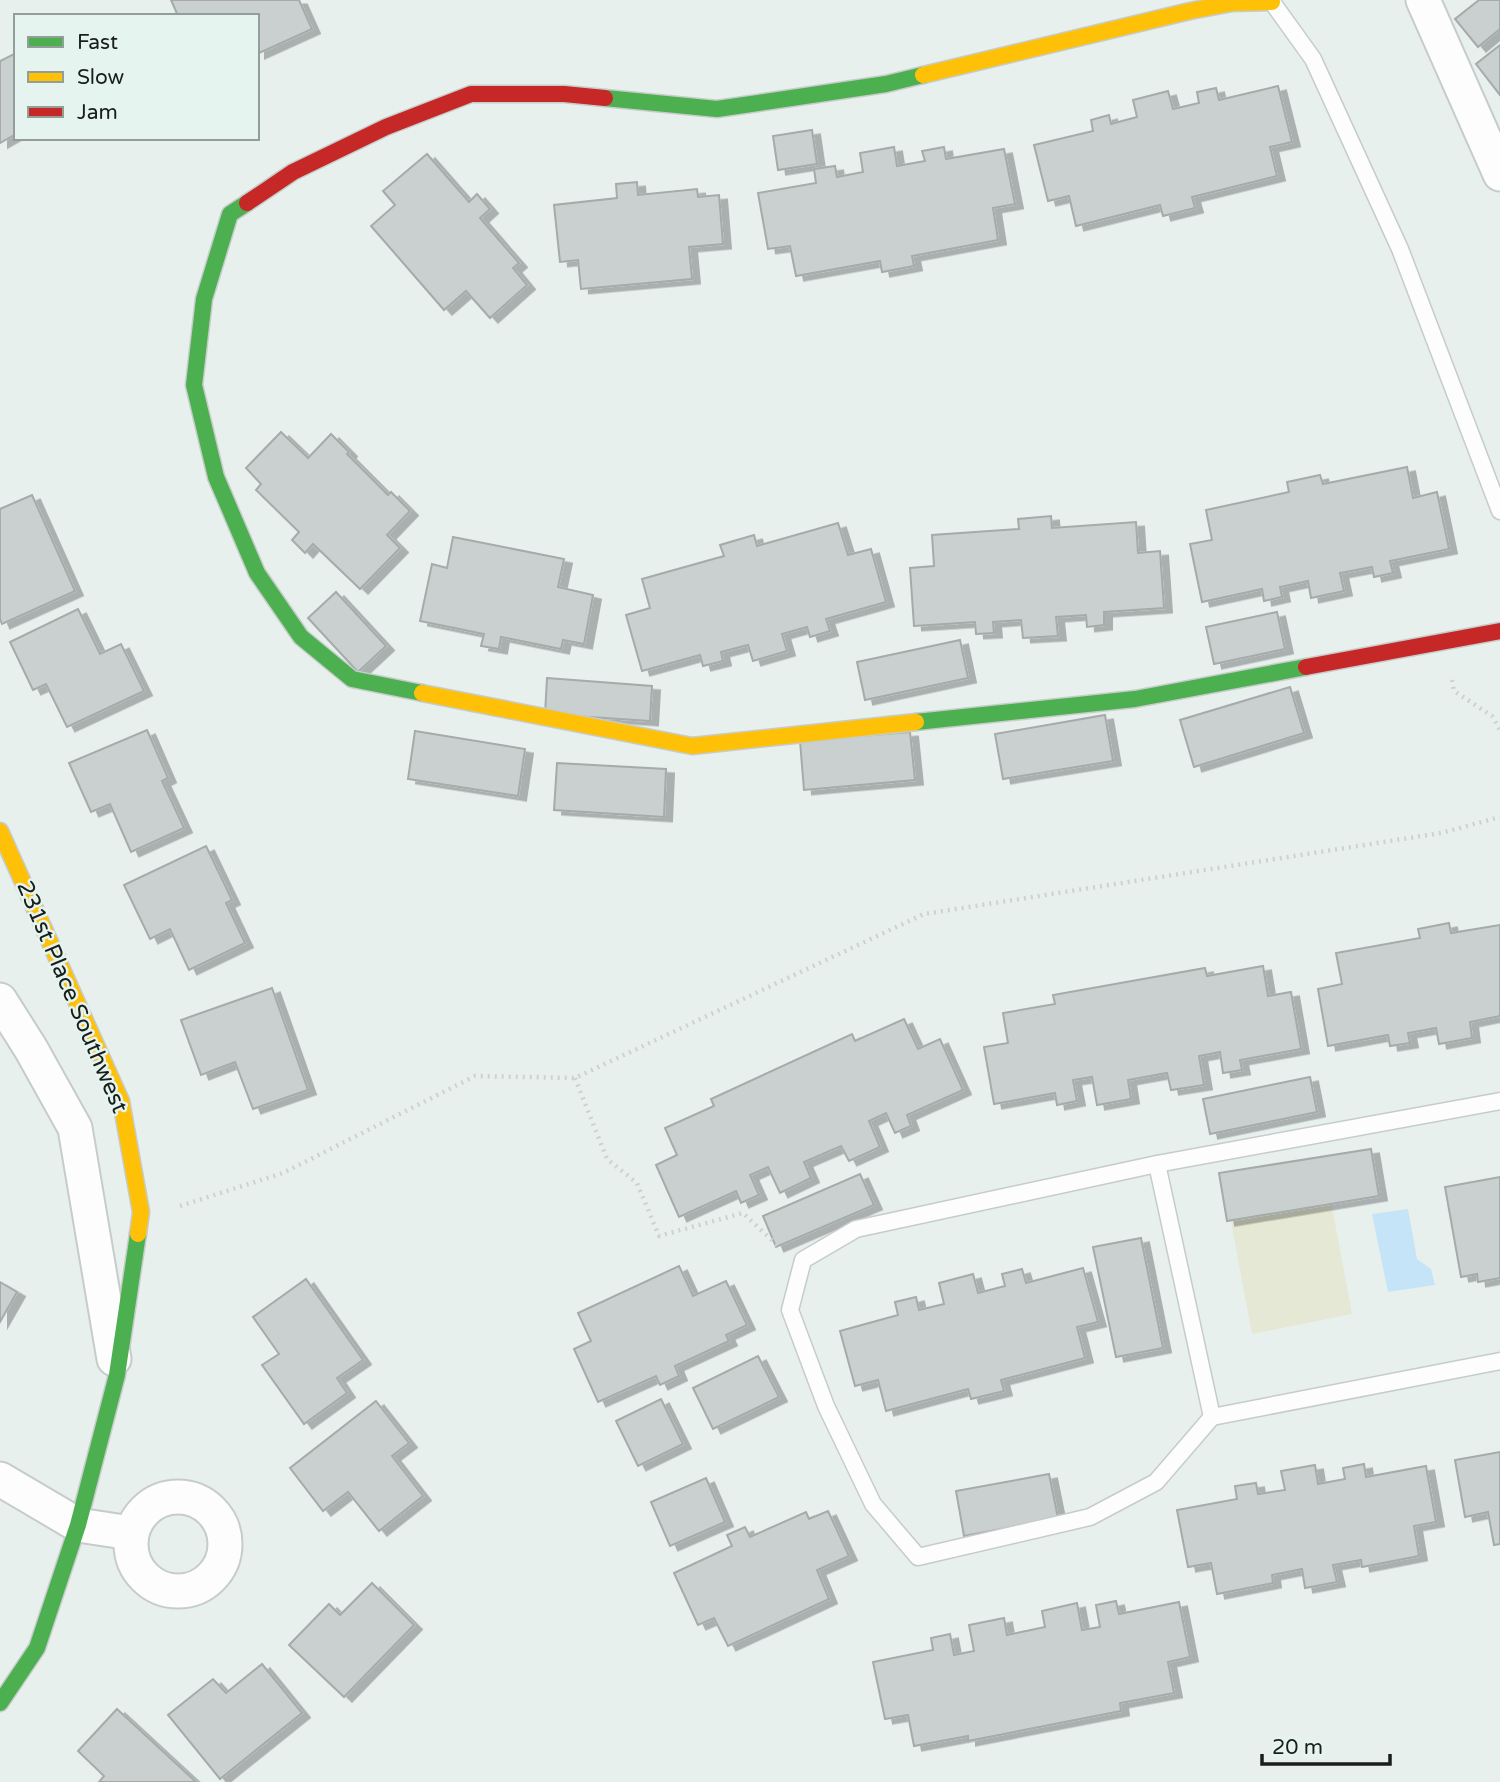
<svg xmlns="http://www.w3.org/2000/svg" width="1500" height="1782" font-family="'Varela Round',sans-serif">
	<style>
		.green { fill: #e5e8d4 }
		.water { fill: #c5e4f8 }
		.building { fill: #c9d0cf; stroke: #a5abaa; stroke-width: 2; filter: url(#shadow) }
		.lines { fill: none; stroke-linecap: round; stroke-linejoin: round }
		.lane-casing { stroke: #c6ccca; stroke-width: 19 }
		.street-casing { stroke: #c6ccca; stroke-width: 37 }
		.fast-casing { stroke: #c6ccca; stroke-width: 19 }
		.slow-casing { stroke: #c6ccca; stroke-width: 19 }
		.jam-casing { stroke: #c6ccca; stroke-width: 19 }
		.path { stroke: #ced1d0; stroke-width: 4.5; stroke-dasharray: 2 5; stroke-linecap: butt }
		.lane { stroke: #fcfdfc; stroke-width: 16 }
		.street { stroke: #fcfdfc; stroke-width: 33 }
		.fast { stroke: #4caf50; stroke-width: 16 }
		.slow { stroke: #ffc107; stroke-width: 16 }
		.jam { stroke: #c62828; stroke-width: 16 }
		.labels { text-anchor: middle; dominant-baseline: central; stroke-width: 5; stroke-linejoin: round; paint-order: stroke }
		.street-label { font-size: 23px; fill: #181e1c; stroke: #e5f4ef }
	</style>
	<defs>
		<filter id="shadow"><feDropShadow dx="8" dy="4.5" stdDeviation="0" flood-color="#0004"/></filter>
	</defs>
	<rect width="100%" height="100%" fill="#e8f0ee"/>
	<polygon class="green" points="1331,1201 1352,1314 1252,1334 1231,1222"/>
	<polygon class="water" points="1408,1209 1417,1259 1431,1269 1435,1285 1388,1292 1372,1214"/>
	<g class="building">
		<polygon points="171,0 299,0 312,29 257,54 257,16 178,16"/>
		<polygon points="1479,0 1500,0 1500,29 1478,47 1455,19"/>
		<polygon points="1500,45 1500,95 1476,64"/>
		<polygon points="16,53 16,134 0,143 0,61"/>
		<polygon points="1278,86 1292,142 1270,147 1277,176 1192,197 1195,208 1163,216 1160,205 1076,226 1069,196 1048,201 1034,145 1093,131 1091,120 1109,115 1111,124 1137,117 1133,100 1168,91 1173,109 1199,103 1197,92 1216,88 1219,100"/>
		<polygon points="812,130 817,164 778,170 773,136"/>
		<polygon points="894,147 897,166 925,161 922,151 944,147 946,159 1004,149 1015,204 993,208 998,240 912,256 914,266 882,272 880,261 796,276 790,246 768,249 758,193 816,183 814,169 835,166 837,177 863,172 860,153"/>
		<polygon points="427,154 469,202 477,194 490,209 480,218 519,263 513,268 527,285 490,318 466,291 444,310 371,226 395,205 383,191"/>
		<polygon points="637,182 638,195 697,189 698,197 719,195 723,244 689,247 692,279 581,289 578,260 560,262 554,205 617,198 616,184"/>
		<polygon points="281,432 308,458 331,434 349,452 347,454 388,495 391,492 410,511 387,535 400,548 360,589 313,544 305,553 292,540 299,532 256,490 261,484 246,468"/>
		<polygon points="1407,467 1413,498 1437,492 1449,549 1390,561 1393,573 1374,577 1372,567 1340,573 1344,591 1311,598 1308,581 1280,587 1282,597 1264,601 1262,589 1202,602 1190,544 1212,540 1206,510 1289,492 1287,482 1320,475 1323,484"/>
		<polygon points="32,495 75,591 2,624 0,619 0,509"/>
		<polygon points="1051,516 1052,528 1136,522 1138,553 1160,551 1164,608 1104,612 1104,625 1087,627 1086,615 1056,617 1058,636 1023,638 1021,620 993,622 994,633 976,634 975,622 914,626 910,568 934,566 932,535 1019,529 1018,519"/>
		<polygon points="838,523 848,555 871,549 886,602 826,619 830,631 810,637 807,627 782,634 787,651 753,661 748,645 721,652 723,661 703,666 700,655 642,671 626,615 650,608 642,579 724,556 720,545 754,535 757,546"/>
		<polygon points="453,537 564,559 558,587 593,595 584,644 563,640 561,649 501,637 499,649 481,646 484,634 420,621 432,564 447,568"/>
		<polygon points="336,592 386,646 358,672 308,618"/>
		<polygon points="78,609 100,654 121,644 144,691 67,727 46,684 33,690 10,642"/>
		<polygon points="1277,612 1285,649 1214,664 1206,627"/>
		<polygon points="960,640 968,678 865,700 857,662"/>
		<polygon points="547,678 652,686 650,721 545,714"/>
		<polygon points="1290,687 1304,733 1194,767 1180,720"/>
		<polygon points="1105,715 1113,761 1003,779 995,734"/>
		<polygon points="147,730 168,778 162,781 184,828 131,852 110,804 91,812 69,763"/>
		<polygon points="415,731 525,749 518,796 408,779"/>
		<polygon points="910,732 915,780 804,790 800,741"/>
		<polygon points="557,763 666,769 664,817 554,810"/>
		<polygon points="206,846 232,900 226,903 245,943 189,970 170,929 150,939 124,885"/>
		<polygon points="1449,923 1451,933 1500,925 1500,1016 1470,1022 1472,1038 1439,1044 1436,1028 1408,1033 1410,1043 1390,1046 1388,1035 1328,1046 1318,989 1342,984 1336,953 1420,938 1418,929"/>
		<polygon points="1263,966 1268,996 1291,992 1301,1049 1240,1060 1242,1070 1223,1073 1220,1052 1199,1056 1204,1085 1171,1090 1167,1073 1128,1080 1131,1099 1097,1105 1092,1077 1073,1080 1077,1101 1057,1105 1055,1093 994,1104 984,1047 1008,1043 1003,1013 1055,1004 1053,995 1205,968 1207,976"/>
		<polygon points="272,988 308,1090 253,1109 235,1062 201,1075 181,1020"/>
		<polygon points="904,1019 918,1049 940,1039 963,1090 907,1115 911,1126 895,1133 886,1113 869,1121 880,1147 849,1161 841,1146 804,1162 811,1178 780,1193 768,1167 750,1175 759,1195 741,1203 736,1191 679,1217 656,1165 677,1155 665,1128 714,1106 711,1099 852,1034 855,1041"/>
		<polygon points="1310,1077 1317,1112 1210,1134 1203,1099"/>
		<polygon points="1371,1149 1379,1196 1227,1221 1219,1173"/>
		<polygon points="860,1174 874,1205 776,1247 763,1216"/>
		<polygon points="1500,1177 1500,1278 1478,1282 1477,1274 1461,1277 1445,1187"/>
		<polygon points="1141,1238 1163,1348 1116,1357 1093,1247"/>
		<polygon points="679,1266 693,1296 726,1281 747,1325 726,1335 729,1341 675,1366 679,1376 660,1385 656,1376 598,1402 574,1349 591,1341 578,1313"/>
		<polygon points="1083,1268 1098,1322 1077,1327 1085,1358 1001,1380 1004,1391 971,1399 968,1389 886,1411 878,1380 855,1386 840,1331 898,1315 895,1302 916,1297 919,1310 944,1304 939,1283 973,1274 978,1293 1005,1286 1002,1274 1022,1269 1026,1283"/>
		<polygon points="306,1279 363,1360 337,1378 347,1393 304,1424 262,1365 279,1354 253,1317"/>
		<polygon points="0,1282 17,1292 0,1322"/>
		<polygon points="758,1356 779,1397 713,1429 693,1388"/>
		<polygon points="661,1399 683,1444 638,1466 616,1421"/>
		<polygon points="376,1401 409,1443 392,1456 423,1496 379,1531 348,1492 323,1511 290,1468"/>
		<polygon points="1500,1452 1500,1544 1494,1545 1488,1512 1465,1517 1455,1460"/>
		<polygon points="1364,1464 1366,1477 1426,1466 1436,1522 1414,1526 1419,1556 1362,1567 1361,1560 1333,1565 1337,1582 1305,1588 1302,1569 1272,1575 1273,1583 1217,1594 1211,1563 1188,1567 1177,1510 1237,1499 1235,1486 1256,1483 1258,1494 1285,1490 1281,1471 1315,1465 1318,1484 1345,1479 1343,1468"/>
		<polygon points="1049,1474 1058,1518 964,1536 956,1491"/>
		<polygon points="706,1478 725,1522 670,1546 651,1502"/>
		<polygon points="828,1511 849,1556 817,1570 829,1599 728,1646 714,1618 698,1625 674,1573 732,1546 727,1535 745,1527 750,1537 806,1512 809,1519"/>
		<polygon points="372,1583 414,1625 344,1697 289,1645 329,1604 340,1615"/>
		<polygon points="1116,1601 1119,1614 1179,1602 1190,1657 1168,1662 1174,1693 1120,1703 1121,1711 968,1741 968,1736 914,1746 908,1715 885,1719 873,1662 933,1650 931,1638 950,1634 954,1655 974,1651 969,1625 1004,1618 1007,1635 1045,1627 1042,1611 1077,1603 1082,1630 1100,1627 1096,1605"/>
		<polygon points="262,1664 302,1713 220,1779 168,1715 213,1679 226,1693"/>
		<polygon points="117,1709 196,1782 99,1782 104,1776 78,1751"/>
	</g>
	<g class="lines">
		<defs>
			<g id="lane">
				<polyline points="1272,2 1313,59 1400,249 1500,511"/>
				<polyline points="1500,1101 1157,1164 856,1229 803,1260 790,1310 826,1406 873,1504 918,1557 1090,1517 1156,1482 1212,1417 1500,1361"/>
				<polyline points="1157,1164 1212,1417"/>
			</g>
			<g id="street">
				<polyline points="1423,0 1500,174"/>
				<polyline points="0,1000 31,1049 75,1128 114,1359"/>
				<polyline points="0,1479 78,1525 131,1533"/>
				<circle cx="178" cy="1544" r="47"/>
			</g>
			<g id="fast">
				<polyline points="605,98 717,109 886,84 923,75"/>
				<polyline points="247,203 230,214 204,299 194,385 216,477 257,573 301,637 352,679 422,693"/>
				<polyline points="916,722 1135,699 1306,667"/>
				<polyline points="0,1703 37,1648 78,1525 117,1375 138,1234"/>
			</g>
			<g id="slow">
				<polyline points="923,75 1190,11 1232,3 1272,2"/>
				<polyline points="422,693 692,746 916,722"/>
				<polyline points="0,831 121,1101 141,1212 138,1234"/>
			</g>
			<g id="jam">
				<polyline points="247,203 293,172 386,127 471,94 564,94 605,98"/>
				<polyline points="1306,667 1500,631"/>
			</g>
		</defs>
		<use href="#lane" class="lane-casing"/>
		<use href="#street" class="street-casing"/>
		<use href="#fast" class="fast-casing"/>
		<use href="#slow" class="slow-casing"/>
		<use href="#jam" class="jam-casing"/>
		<g class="path">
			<polyline points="1452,680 1454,691 1492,716 1500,730"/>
			<polyline points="575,1078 607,1159 637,1183 659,1236 743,1213 778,1246"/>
			<polyline points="180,1206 283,1173 475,1076 575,1078 924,914 1441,833 1500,817"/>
		</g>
		<use href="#lane" class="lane"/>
		<use href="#street" class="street"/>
		<use href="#fast" class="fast"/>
		<use href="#slow" class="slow"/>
		<use href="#jam" class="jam"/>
	</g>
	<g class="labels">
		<g class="street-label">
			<text transform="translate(72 997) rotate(67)">231st Place Southwest</text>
		</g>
	</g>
	<rect x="14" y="14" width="245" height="126" fill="#e5f4ef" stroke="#939e9b" stroke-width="2"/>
	<rect x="28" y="37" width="35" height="10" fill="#4caf50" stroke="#939e9b" stroke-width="2"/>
	<text x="77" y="49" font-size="21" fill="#181e1c">Fast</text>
	<rect x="28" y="72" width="35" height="10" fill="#ffc107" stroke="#939e9b" stroke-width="2"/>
	<text x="77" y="84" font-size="21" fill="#181e1c">Slow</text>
	<rect x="28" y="107" width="35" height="10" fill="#c62828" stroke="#939e9b" stroke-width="2"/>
	<text x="77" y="119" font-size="21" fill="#181e1c">Jam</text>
	<path d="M1262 1754v10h128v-10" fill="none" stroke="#181e1c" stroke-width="3.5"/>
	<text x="1272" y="1754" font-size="21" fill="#181e1c" stroke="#e5f4ef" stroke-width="5" paint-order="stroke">20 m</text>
</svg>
